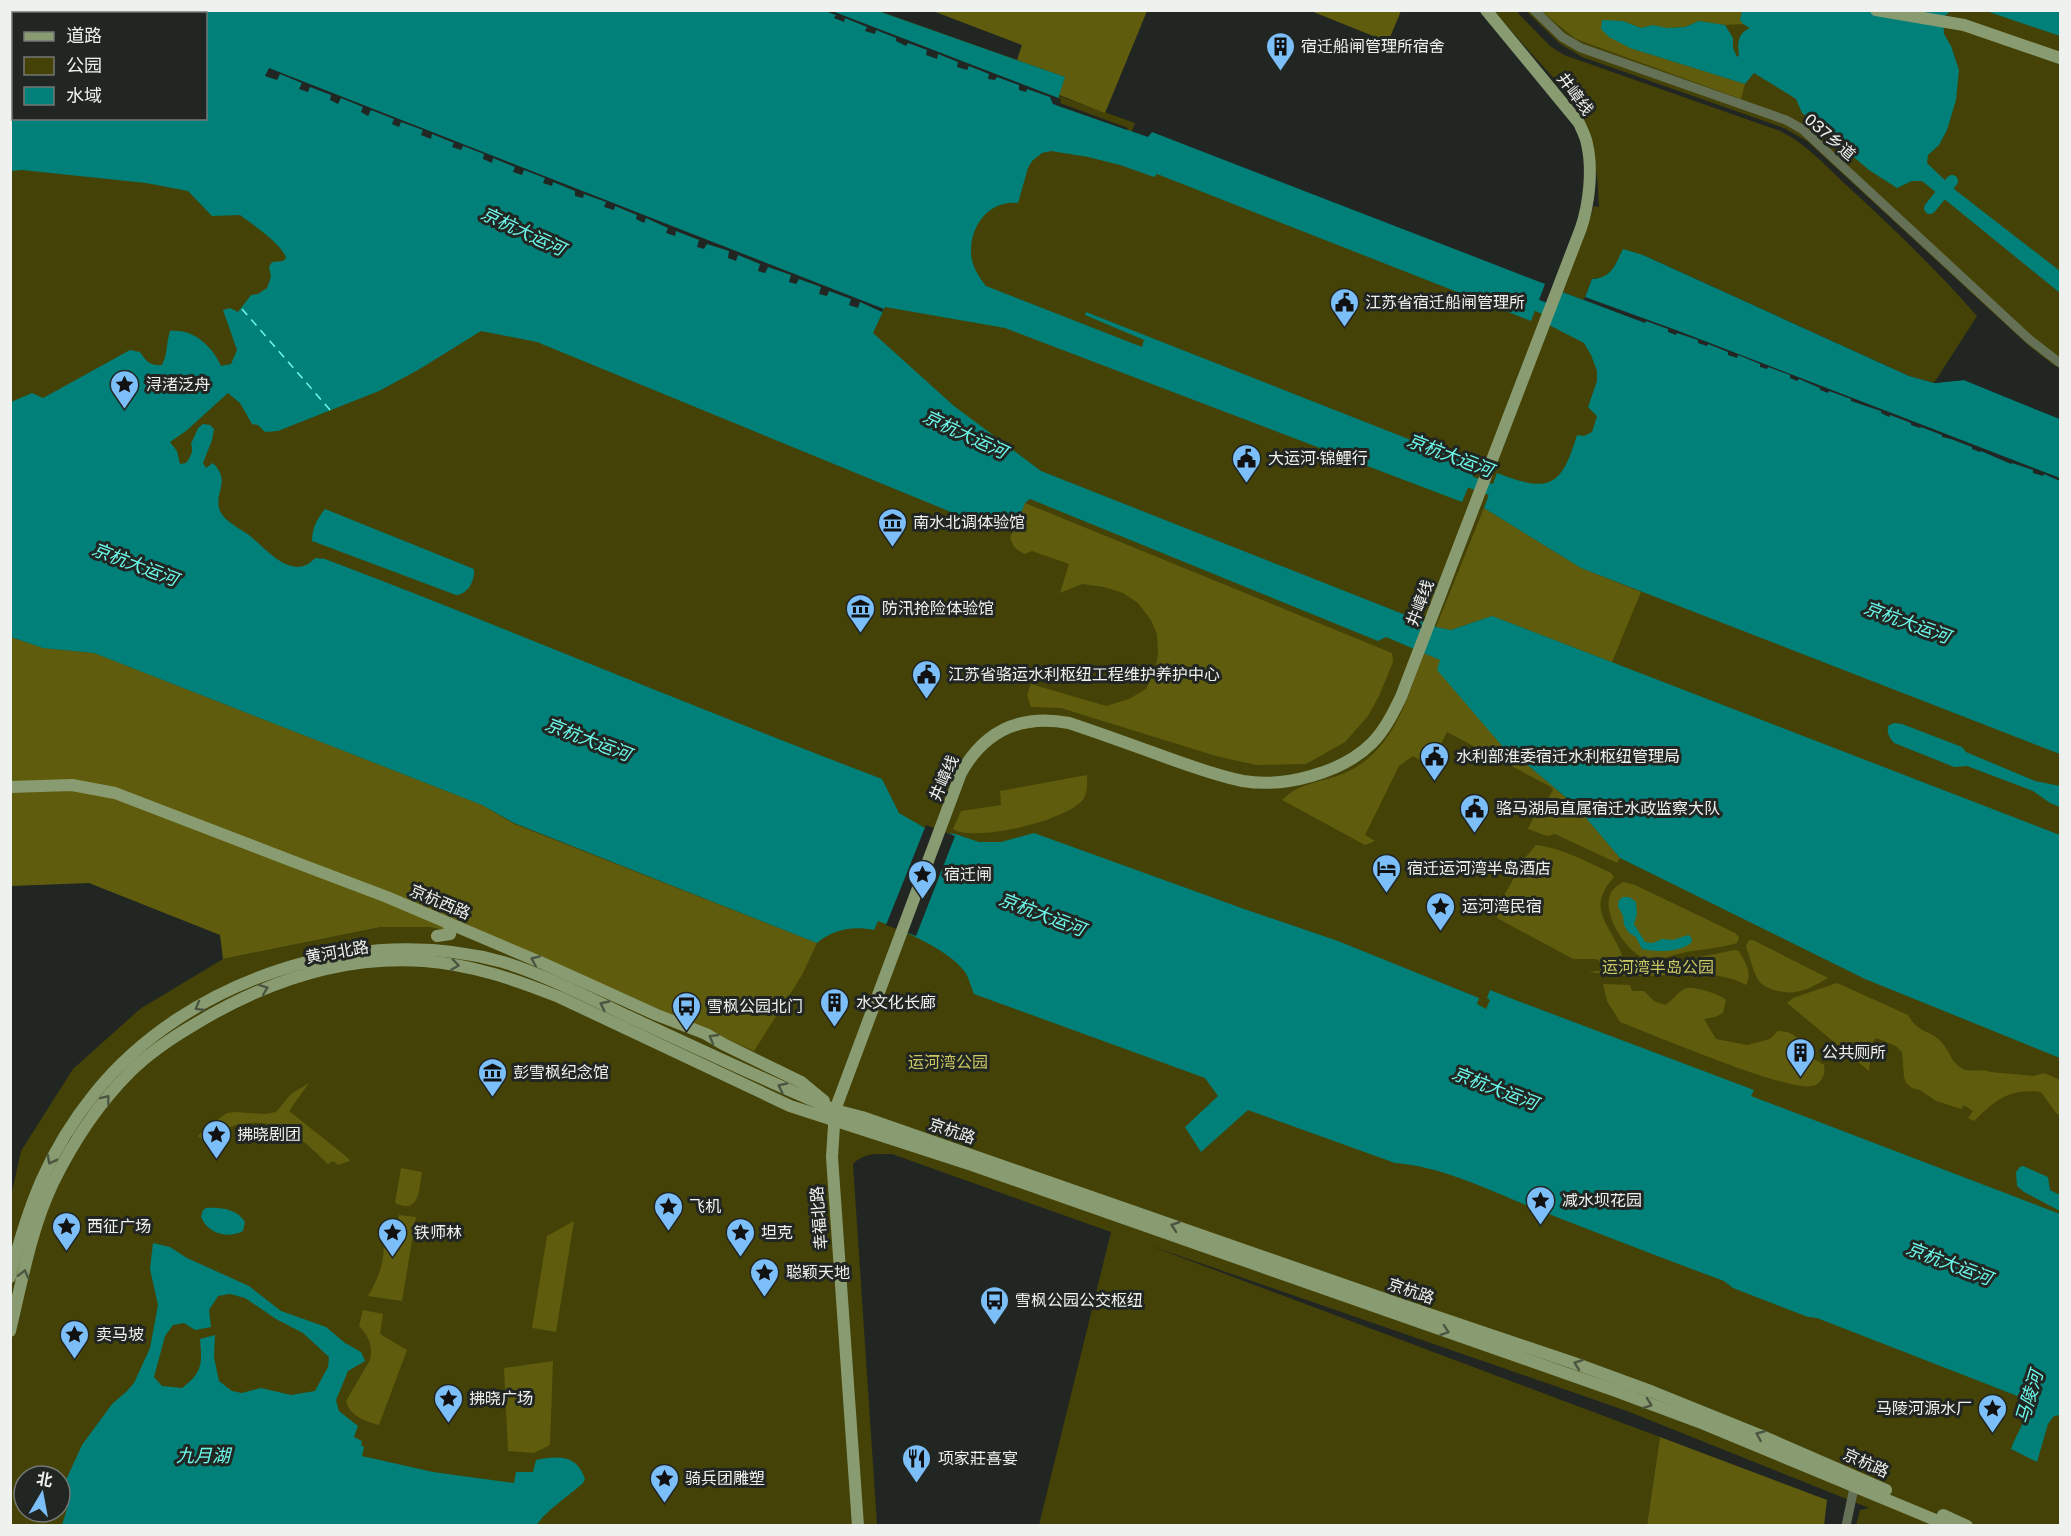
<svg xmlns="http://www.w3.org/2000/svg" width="2071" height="1536" font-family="'Public Sans','Noto Sans SC',sans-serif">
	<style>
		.green { fill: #444207; fill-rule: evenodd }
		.forest { fill: #5f5d0d }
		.water { fill: #008078; fill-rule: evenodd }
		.pier { fill: #222622 }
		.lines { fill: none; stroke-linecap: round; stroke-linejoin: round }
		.canal { stroke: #008078; stroke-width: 12 }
		.ferry { stroke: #6bfaec; stroke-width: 1.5; stroke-dasharray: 8 6; stroke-linecap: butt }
		.street { stroke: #657156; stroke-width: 9 }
		.secondary { stroke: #899c71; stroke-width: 12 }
		.oneway { stroke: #4b5542 }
		.labels { text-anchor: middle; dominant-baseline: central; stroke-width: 6; stroke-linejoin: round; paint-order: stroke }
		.poi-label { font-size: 16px; fill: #eff1ef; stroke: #222622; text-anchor: start }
		.street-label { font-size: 16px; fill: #eff1ef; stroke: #222622 }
		.park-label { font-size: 16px; fill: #cac863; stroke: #222622 }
		.water-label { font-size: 18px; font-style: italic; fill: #6bfaec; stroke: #222622 }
	</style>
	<rect width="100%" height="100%" fill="#222622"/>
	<g class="green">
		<path d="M 10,11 L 879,11 L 1065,77 L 1059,96 L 1135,123 L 1126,147 L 2060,514 L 2060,1525 L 1856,1525 L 1860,1510 L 1869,1508 L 1627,1411 L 1148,1245 L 1660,1437 L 1647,1525 L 1039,1525 L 1111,1232 L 892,1154 C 876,1154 865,1152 853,1164 L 877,1525 L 11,1525 L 11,1196 L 21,1151 L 73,1069 L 140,1009 L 223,959 L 381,927 L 429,927 L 501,941 L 11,767 ZM 14,14 L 206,14 L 206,118 L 14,118 ZM 24,1476 L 60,1476 L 60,1512 L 24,1512 Z"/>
		<path d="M 1494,11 L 1516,11 L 1550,46 L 1564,55 L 1780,131 C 1805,143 1824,164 1844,183 C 1890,225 1936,269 1977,316 L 1934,383 L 1909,376 L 1643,255 L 1614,268 L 1605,277 L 1592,279 L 1584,300 L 1562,292 L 1594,206 L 1599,207 C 1598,173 1594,139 1577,109 C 1565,88 1546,70 1530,52 C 1518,39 1506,24 1494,11 Z"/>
		<polygon points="1526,11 2060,11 2060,367 2055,366 2029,346 1807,141 1784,128 1582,57 1559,43"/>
	</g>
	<g class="forest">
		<polygon points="933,11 1147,11 1105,113 1059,95 1065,77 1017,60 1022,45"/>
		<polygon points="1311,11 1401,11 1388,42"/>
		<polygon points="1541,11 1742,11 1740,20 1743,24 1725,25 1699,21 1685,27 1667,28 1653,25 1641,28 1623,21 1630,48 1745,84 1741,99 1576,39"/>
		<polygon points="1025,503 1392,653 1393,662 1379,696 1368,716 1345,742 1306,764 1256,765 1216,756 1061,708 1031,707 1027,695 1031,684 1106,706 1129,699 1146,689 1155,671 1158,654 1157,634 1151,620 1138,603 1123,593 1104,587 1082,584 1060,593 1069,564 1032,551 1024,554 1014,547 1010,538"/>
		<polygon points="1484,508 1581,568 1641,592 1612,662 1492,616 1451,630 1436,627"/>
		<polygon points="10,637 43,648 94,653 482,805 514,824 817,943 802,975 754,1051 505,942 429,927 381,927 223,959 220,935 89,883 11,886"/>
		<path d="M 1424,653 L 1440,660 L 1503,747 L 1524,762 L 1575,805 L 1620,858 L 1617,863 L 1555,834 L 1547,836 L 1528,829 L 1537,810 L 1541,812 L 1553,790 L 1551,787 L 1447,732 L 1430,766 L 1413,756 L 1399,766 L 1365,835 L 1375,841 L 1365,845 L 1282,800 C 1288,795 1294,789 1301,787 C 1316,781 1331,779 1345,773 C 1394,751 1407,699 1424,653 Z"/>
		<path d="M 1087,775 C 1087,782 1088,791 1084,798 C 1071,820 974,843 953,829 L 961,811 L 1001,805 L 1000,791 Z"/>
		<path d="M 1536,845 C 1562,848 1587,862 1611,873 L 1614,877 C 1585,909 1610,924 1622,955 L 1620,959 L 1605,964 L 1596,959 L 1573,959 L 1497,918 L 1496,910 L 1525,858 Z"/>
		<path d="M 1623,882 L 1635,885 L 1735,933 L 1739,937 L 1737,943 C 1718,949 1697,949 1678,954 C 1669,956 1660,961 1651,960 C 1629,958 1602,915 1610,895 C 1612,889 1618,885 1623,882 Z"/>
		<path d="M 1749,940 L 1753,940 L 1828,978 C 1808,990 1793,997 1771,989 C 1766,987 1762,985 1759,981 C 1753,972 1751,960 1747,950 L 1746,946 Z"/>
		<path d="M 1735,950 L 1739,951 C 1745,962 1753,973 1746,985 C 1730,975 1706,974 1687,975 L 1682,969 L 1683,962 L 1689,959 Z"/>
		<path d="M 1627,964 L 1641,966 L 1672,964 L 1674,967 L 1672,975 C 1644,976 1616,977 1589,972 L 1620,968 Z"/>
		<path d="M 1837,983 L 1908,1015 C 1919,1035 1931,1029 1943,1044 C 1950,1052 1952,1064 1963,1069 C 1972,1073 1982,1068 1990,1072 L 2034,1076 L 2044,1073 L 2060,1080 L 2060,1115 L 2056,1113 L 2041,1092 C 2010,1088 1995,1100 1974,1121 L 1968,1118 L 1973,1111 L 1964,1105 L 1961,1109 L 1936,1101 L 1920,1090 L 1912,1088 L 1906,1083 L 1904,1077 L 1902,1052 L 1896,1046 L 1876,1038 L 1872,1043 L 1869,1071 L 1787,1003 L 1793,998 Z"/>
		<path d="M 1603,984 L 1630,985 L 1632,991 L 1644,991 L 1654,1001 L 1665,1005 C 1672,1001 1677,993 1684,989 C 1692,985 1720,994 1726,1000 L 1723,1013 L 1715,1017 L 1704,1019 L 1716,1039 L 1747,1045 L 1770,1039 L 1778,1031 C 1800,1031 1799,1045 1811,1057 C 1815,1061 1820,1061 1824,1065 C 1826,1073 1822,1084 1812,1086 C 1787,1092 1652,1034 1620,1022 L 1607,1001 Z"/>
		<path d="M 309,1083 L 289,1111 L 348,1158 L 350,1161 L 338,1165 L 333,1161 L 328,1164 C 318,1155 308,1144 296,1136 C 268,1115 230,1121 204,1141 L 198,1136 L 205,1128 L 227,1113 L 235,1112 L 265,1114 L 276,1112 L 291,1094 Z"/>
		<path d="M 401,1168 L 422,1172 C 419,1189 420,1215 395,1203 Z"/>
		<path d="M 399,1215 L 416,1217 L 402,1301 L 368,1296 C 379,1277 386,1260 383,1237 L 395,1239 Z"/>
		<polygon points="574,1221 556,1332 532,1328 547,1236"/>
		<path d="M 363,1310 L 383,1314 L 380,1334 L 407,1350 L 379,1425 C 366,1421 350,1417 346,1401 L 370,1360 C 373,1346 369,1336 359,1326 Z"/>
		<polygon points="553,1361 550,1445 534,1453 508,1451 504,1368"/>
		<polygon points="1660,1437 1827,1500 1824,1525 1647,1525"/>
	</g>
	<g class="water">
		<path d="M 11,11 L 878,11 L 1065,77 L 1056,105 L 1148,137 L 1152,132 L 1545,284 L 1531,321 L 1157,174 L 1154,177 L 1120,165 L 1088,157 L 1051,151 L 1042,153 L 1032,161 L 1028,168 L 1018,203 C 990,200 971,224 971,251 C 971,265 978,276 986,286 L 1142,347 L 1144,340 L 1085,315 L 1086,312 L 1477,466 L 1462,502 L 1005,328 L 885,307 L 873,333 L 954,406 L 1041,471 L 1436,627 L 1451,630 L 1492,616 L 2060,835 L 2060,1058 L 1865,979 L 1620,858 L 1575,805 L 1524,762 L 1503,747 L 1437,670 L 1440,660 L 1386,637 L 1378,641 L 1030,499 L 1025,503 L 1017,523 L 992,517 L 968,519 L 537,342 L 481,331 L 418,370 L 379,391 L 278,431 L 265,432 L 258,425 L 252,424 L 240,403 L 228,393 L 186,431 L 170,442 L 177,451 L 180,464 L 186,463 C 190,457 194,452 191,444 L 198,428 L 203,424 L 210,425 L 214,429 L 212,440 L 203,463 L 206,468 L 213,463 C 232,482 213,492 220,511 C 224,521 241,529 249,535 C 266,549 293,583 315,558 L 325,559 C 512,630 695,708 882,779 L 899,813 L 932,832 L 955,834 L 979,842 L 1001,842 L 1034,833 L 1247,910 L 1338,941 L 1479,998 L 1477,1004 L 1486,1009 L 1490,1000 L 1487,998 L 1490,990 L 1518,1001 L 1754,1090 L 1751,1096 L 2060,1214 L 2060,1415 L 2054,1416 L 2048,1424 L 2037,1462 L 2011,1449 C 2016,1434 2026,1422 2028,1405 L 2020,1397 L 1817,1318 L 1808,1317 L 1733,1288 L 1724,1281 C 1659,1257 1595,1232 1531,1207 C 1489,1190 1440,1166 1395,1163 L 1248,1110 L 1201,1152 L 1185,1127 L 1218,1096 L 1205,1078 L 974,994 C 971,987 969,978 965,972 C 948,949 904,931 878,921 L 874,930 C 853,926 834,929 817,943 L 514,823 L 482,805 L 94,653 L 43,648 L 11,637 L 11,402 L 32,393 L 43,398 L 130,350 L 140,352 C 146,361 150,366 162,365 C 168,353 166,343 170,331 C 192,328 212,345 221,366 L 231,364 L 237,350 L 223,310 L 230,308 L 238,312 L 251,295 L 258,294 L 267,288 L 271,277 L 269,267 L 272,262 L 283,261 L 286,258 C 283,245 252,224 240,215 L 212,216 L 188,191 L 146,183 L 22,170 L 11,171 ZM 14,14 L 206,14 L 206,118 L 14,118 Z"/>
		<path d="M 1742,11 L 1951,11 L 1943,17 L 1944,34 L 1951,46 L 1959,70 L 1956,100 L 1947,130 L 1939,145 L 1928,155 L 1927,163 L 1954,189 L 2060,271 L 2060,293 L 1922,181 L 1912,181 L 1897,188 L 1869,170 L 1802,113 L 1796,99 L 1754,73 L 1745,84 L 1630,48 L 1609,37 L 1601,29 L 1602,20 L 1623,21 L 1641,28 L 1653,25 L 1667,28 L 1685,27 L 1699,21 L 1725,25 L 1733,38 L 1733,48 L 1737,57 L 1739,55 C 1737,43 1738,33 1750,28 L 1743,24 L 1740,20 Z"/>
		<polygon points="1986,11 2060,11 2060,36"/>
		<path d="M 1623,249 L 1643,255 L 1909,376 L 1934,383 L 1964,380 L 2060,419 L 2060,754 L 1581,568 L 1484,508 L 1497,473 C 1549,493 1561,488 1577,435 L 1584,436 L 1592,432 L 1597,416 L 1588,407 L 1597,381 L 1597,371 L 1591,355 L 1584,343 L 1549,325 L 1562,292 L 1584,300 L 1592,279 C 1612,278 1615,265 1623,249 Z"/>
		<path d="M 325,509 L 474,569 C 475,581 468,594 456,595 L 312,541 C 312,528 317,519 325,509 Z"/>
		<path d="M 1894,723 L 1902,724 L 1962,747 L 1966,752 L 2035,781 L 2060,786 L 2060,807 L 2050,803 L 2033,791 L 1967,766 L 1954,767 L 1894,743 C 1889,737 1887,734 1888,726 Z"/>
		<path d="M 1623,897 L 1629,897 L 1636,902 L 1637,914 L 1634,924 L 1645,942 L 1653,943 L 1662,939 L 1673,940 L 1688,935 L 1691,937 L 1692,942 C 1680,953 1657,952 1642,949 L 1636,937 L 1629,933 L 1624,925 L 1623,916 L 1618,906 L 1619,900 Z"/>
		<polygon points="2023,1166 2048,1177 2050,1190 2060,1195 2060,1211 2024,1192 2017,1186 2016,1172 2020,1167"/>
		<path d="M 206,1208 C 221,1207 237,1209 245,1222 L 243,1231 C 228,1239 208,1234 201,1217 L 203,1210 Z"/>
		<path d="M 153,1243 L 170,1247 L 187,1258 L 249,1286 L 281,1311 L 326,1327 L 345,1343 L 361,1352 L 365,1361 L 348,1371 L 336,1400 L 339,1411 L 358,1426 L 354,1437 L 362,1441 L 361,1445 L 364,1447 L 362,1456 L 433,1472 L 514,1483 L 516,1472 L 533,1472 L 536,1460 C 557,1456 577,1454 585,1479 L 583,1483 C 571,1494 543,1513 537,1525 L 62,1525 L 70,1499 L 60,1493 L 82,1445 L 112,1404 L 126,1392 L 134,1383 L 150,1348 L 158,1305 L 150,1269 ZM 230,1294 L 245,1298 L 276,1319 L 303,1333 L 329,1357 L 328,1367 L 315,1391 L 291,1395 L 261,1388 L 242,1393 L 232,1391 L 219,1381 L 214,1357 L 215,1335 L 200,1339 C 202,1364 203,1372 182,1388 L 162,1386 L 154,1377 L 165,1336 L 173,1325 L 184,1323 L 195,1330 L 211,1327 L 209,1310 L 218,1296 Z"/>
	</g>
	<g class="pier">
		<polygon points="825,11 832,11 1061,99 1060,103 1128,128 1127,130 1053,104 1050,97 1027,89 1026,92 1019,90 1019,85 997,77 995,80 988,79 989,74 969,66 967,70 957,67 958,62 938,54 937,59 926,55 927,50 908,43 906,46 896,41 896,38 876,30 875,34 865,31 867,27 845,18 844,22 834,18 836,15"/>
		<polygon points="269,68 884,309 882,312 860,302 858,308 849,305 851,299 829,291 827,296 819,294 821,287 799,279 796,284 789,282 791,275 768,267 765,273 758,271 760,264 738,255 736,261 728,258 729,251 707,244 704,249 697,247 699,240 676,231 675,236 666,233 668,228 646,218 644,223 636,219 637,215 615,206 614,210 604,207 606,202 584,194 583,198 575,196 575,191 553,182 552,186 543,183 545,178 524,170 522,175 513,172 515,167 493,158 492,163 483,159 484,154 463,146 461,150 452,147 454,143 432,134 431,139 421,135 423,130 401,122 399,127 392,124 394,119 371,110 368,116 361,112 363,107 341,98 338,104 330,100 331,95 310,87 308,92 299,89 302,83 280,74 277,80 265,76"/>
		<polygon points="1585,297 1676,330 1915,422 2060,478 2060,481 2044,474 2043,476 2033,473 2033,470 2012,463 2011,464 1981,451 1980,452 1972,449 1972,447 1951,439 1942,437 1942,435 1921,427 1920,428 1911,425 1911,423 1890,415 1889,417 1881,413 1881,411 1851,401 1851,399 1829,391 1828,393 1820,390 1820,388 1799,379 1797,381 1790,378 1790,375 1768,367 1767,369 1760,367 1760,364 1738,355 1737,358 1728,355 1728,352 1708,344 1707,346 1698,343 1698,340 1677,333 1676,335 1668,332 1668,329 1646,321 1645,323 1584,300"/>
		<polygon points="1964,377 2060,416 2060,419 1964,380 1934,383 1936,380"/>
		<polygon points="926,825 955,836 916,936 886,925"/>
	</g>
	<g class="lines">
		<g class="canal">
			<polyline points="1930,208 1952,181"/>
			<polyline points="1522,299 1558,314"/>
			<polyline points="1457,477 1505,495"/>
		</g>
		<polyline class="ferry" points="242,309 331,411"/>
		<g class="street">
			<polyline points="1534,10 1562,37 1581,48 1786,120 1802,129 2029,339 2060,363"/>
			<polyline points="1846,1526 1855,1483"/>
		</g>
		<g class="secondary">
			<polyline points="1876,10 1964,25 2060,58"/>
			<polyline points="10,787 72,785 115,793 292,861 387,897 540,962 657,1015 706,1034 723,1044 801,1082 824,1101"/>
			<polyline points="437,936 450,934 451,930 448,924"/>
			<path d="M 10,1277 C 28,1206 48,1151 95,1093 C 187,979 361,922 503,962 C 545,975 585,996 625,1015 C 695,1047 764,1080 835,1110 L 862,1117 L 1399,1304 L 1574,1363 L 1653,1392 L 1762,1436 L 1886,1490"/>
			<path d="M 10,1331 C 22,1281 31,1229 53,1183 C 73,1142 99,1103 130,1072 C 149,1053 170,1039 192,1026 C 262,983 341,955 424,961 C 473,965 514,979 559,997 L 790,1106 L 972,1165 L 1616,1391 L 1704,1424 L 1950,1526"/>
			<polyline points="1943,1515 1967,1526"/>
			<path d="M 858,1526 L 832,1157 L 835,1110 L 961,773 C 985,730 1021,714 1069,723 C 1102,734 1135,746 1168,758 C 1193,767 1218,776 1243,781 C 1284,788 1342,773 1372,743 C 1385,730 1393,713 1401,697 L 1581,228 C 1589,204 1593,170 1587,144 C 1586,137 1582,130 1579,123 L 1486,10"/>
		</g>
	</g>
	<defs><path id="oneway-chevron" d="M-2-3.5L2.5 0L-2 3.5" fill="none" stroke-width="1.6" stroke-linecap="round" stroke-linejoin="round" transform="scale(1.5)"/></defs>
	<g class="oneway">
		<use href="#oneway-chevron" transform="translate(535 960) rotate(-157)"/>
		<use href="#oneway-chevron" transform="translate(455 965) rotate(8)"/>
		<use href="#oneway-chevron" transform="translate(264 989) rotate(-21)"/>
		<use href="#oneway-chevron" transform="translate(604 1005) rotate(-155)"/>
		<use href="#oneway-chevron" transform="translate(199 1007) rotate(150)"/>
		<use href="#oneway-chevron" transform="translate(713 1038) rotate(-150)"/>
		<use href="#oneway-chevron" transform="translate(782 1087) rotate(-155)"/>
		<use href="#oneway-chevron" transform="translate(106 1099) rotate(-52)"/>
		<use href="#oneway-chevron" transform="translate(51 1160) rotate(118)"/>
		<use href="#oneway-chevron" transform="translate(1175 1226) rotate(-161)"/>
		<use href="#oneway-chevron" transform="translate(24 1274) rotate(-76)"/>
		<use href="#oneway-chevron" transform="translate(1445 1331) rotate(19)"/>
		<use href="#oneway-chevron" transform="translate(1578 1364) rotate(-160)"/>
		<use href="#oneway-chevron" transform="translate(1648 1404) rotate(20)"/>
		<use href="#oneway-chevron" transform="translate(1760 1435) rotate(-157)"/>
	</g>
	<defs>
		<symbol id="building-pin" viewBox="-11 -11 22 30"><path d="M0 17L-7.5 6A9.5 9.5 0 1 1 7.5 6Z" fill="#7bbef8" stroke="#222622"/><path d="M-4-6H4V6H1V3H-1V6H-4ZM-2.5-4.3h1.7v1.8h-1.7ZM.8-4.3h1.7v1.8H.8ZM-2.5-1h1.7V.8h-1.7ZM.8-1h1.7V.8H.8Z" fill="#111"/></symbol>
		<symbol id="civic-pin" viewBox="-11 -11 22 30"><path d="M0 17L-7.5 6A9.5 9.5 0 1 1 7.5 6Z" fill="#7bbef8" stroke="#222622"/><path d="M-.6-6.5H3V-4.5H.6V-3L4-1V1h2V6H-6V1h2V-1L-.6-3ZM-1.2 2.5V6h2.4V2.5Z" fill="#111"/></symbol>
		<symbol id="sight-pin" viewBox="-11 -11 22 30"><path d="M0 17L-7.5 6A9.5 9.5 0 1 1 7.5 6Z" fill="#7bbef8" stroke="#222622"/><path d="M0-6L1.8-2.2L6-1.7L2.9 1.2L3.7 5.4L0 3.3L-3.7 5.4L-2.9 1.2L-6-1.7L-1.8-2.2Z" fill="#111"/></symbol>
		<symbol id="museum-pin" viewBox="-11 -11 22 30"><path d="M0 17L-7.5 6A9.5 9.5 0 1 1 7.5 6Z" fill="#7bbef8" stroke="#222622"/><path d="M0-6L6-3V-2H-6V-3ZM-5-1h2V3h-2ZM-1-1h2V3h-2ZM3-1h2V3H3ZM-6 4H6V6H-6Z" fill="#111"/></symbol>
		<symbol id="hotel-pin" viewBox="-11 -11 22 30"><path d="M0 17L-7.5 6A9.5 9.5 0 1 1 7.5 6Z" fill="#7bbef8" stroke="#222622"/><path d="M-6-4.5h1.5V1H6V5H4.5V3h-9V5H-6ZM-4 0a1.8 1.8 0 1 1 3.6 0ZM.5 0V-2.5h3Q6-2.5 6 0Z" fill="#111"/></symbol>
		<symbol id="bus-pin" viewBox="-11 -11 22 30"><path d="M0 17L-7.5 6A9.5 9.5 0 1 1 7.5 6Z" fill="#7bbef8" stroke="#222622"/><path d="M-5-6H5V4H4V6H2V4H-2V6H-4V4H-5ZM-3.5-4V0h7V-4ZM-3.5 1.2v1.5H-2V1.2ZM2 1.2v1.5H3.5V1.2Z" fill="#111"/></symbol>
		<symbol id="restaurant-pin" viewBox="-11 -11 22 30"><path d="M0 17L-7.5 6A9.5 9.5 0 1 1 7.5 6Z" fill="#7bbef8" stroke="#222622"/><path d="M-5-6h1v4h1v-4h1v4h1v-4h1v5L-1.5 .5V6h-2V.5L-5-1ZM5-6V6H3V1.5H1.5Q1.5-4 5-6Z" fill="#111"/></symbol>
	</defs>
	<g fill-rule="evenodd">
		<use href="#building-pin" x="1264" y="30" width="33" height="45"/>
		<use href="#civic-pin" x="1328" y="286" width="33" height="45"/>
		<use href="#sight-pin" x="108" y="368" width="33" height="45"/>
		<use href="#civic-pin" x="1230" y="442" width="33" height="45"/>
		<use href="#museum-pin" x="876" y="506" width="33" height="45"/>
		<use href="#museum-pin" x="844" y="592" width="33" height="45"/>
		<use href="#civic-pin" x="910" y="658" width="33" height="45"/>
		<use href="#civic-pin" x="1418" y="740" width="33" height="45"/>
		<use href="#civic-pin" x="1458" y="792" width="33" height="45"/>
		<use href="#hotel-pin" x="1370" y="852" width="33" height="45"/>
		<use href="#sight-pin" x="906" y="858" width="33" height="45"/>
		<use href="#sight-pin" x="1424" y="890" width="33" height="45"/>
		<use href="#building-pin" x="818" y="986" width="33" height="45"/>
		<use href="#bus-pin" x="670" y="990" width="33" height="45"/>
		<use href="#building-pin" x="1784" y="1036" width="33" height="45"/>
		<use href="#museum-pin" x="476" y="1056" width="33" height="45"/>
		<use href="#sight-pin" x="200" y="1118" width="33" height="45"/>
		<use href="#sight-pin" x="1524" y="1184" width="33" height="45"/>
		<use href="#sight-pin" x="652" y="1190" width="33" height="45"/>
		<use href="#sight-pin" x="50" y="1210" width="33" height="45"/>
		<use href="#sight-pin" x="376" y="1216" width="33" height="45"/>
		<use href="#sight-pin" x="724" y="1216" width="33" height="45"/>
		<use href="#sight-pin" x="748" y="1256" width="33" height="45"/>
		<use href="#bus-pin" x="978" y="1284" width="33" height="45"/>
		<use href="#sight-pin" x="58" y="1318" width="33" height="45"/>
		<use href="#sight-pin" x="432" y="1382" width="33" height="45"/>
		<use href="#sight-pin" x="1976" y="1392" width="33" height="45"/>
		<use href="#restaurant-pin" x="900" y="1442" width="33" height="45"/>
		<use href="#sight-pin" x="648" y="1462" width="33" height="45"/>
	</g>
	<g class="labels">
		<g class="poi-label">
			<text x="1301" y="46">宿迁船闸管理所宿舍</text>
			<text x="1365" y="302">江苏省宿迁船闸管理所</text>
			<text x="146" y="384">浔渚泛舟</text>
			<text x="1268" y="458">大运河·锦鲤行</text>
			<text x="913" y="522">南水北调体验馆</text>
			<text x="882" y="608">防汛抢险体验馆</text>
			<text x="948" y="674">江苏省骆运水利枢纽工程维护养护中心</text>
			<text x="1456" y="756">水利部淮委宿迁水利枢纽管理局</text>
			<text x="1496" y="808">骆马湖局直属宿迁水政监察大队</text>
			<text x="1407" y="868">宿迁运河湾半岛酒店</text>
			<text x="944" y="874">宿迁闸</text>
			<text x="1462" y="906">运河湾民宿</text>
			<text x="856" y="1002">水文化长廊</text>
			<text x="707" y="1006">雪枫公园北门</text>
			<text x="1822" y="1052">公共厕所</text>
			<text x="513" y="1072">彭雪枫纪念馆</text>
			<text x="237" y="1134">拂晓剧团</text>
			<text x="1562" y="1200">减水坝花园</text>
			<text x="689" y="1206">飞机</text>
			<text x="87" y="1226">西征广场</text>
			<text x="414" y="1232">铁师林</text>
			<text x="761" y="1232">坦克</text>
			<text x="786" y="1272">聪颖天地</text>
			<text x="1015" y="1300">雪枫公园公交枢纽</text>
			<text x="96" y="1334">卖马坡</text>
			<text x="469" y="1398">拂晓广场</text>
			<text x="1972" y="1408" text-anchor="end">马陵河源水厂</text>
			<text x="938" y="1458">项家莊喜宴</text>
			<text x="685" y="1478">骑兵团雕塑</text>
		</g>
		<g class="street-label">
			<text transform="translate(1575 94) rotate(53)">井嶂线</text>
			<text transform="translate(1830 137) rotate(41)">037乡道</text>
			<text transform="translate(1420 603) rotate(-69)">井嶂线</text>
			<text transform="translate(944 778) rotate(-66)">井嶂线</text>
			<text transform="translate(440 902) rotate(23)">京杭西路</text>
			<text transform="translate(337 952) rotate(-10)">黄河北路</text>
			<text transform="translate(952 1131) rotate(19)">京杭路</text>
			<text transform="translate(819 1218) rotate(-94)">幸福北路</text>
			<text transform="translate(1411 1291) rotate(19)">京杭路</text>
			<text transform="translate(1866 1463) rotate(24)">京杭路</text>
		</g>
		<g class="park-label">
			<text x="1658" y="967">运河湾半岛公园</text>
			<text x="948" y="1062">运河湾公园</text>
		</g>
		<g class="water-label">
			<text transform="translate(523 231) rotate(25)">京杭大运河</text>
			<text transform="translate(965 434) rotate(25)">京杭大运河</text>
			<text transform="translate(1450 455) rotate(21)">京杭大运河</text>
			<text transform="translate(135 564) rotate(21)">京杭大运河</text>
			<text transform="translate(1907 622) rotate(20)">京杭大运河</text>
			<text transform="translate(588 739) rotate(21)">京杭大运河</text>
			<text transform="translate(1042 914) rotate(21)">京杭大运河</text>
			<text transform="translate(1495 1088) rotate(21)">京杭大运河</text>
			<text transform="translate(1949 1263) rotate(21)">京杭大运河</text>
			<text transform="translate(2029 1397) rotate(-73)">马陵河</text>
			<text x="203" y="1455">九月湖</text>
		</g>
	</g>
	<rect width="2071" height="1536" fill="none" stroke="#eff1ef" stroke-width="24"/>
	<rect x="12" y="12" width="195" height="108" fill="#222622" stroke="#747774" stroke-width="1.5"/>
	<rect x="24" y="32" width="30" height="9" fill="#899c71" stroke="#747774" stroke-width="1.5"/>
	<text x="66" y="42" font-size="18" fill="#eff1ef">道路</text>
	<rect x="24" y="57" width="30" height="18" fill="#444207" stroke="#747774" stroke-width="1.5"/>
	<text x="66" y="72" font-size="18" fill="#eff1ef">公园</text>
	<rect x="24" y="87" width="30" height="18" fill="#008078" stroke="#747774" stroke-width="1.5"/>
	<text x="66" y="102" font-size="18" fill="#eff1ef">水域</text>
	<g transform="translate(42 1494) rotate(10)"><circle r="28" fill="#222622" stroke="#747774" stroke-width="1.5"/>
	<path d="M0-4.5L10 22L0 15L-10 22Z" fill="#7bbef8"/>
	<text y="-9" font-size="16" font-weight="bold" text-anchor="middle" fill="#eff1ef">北</text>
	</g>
</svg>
